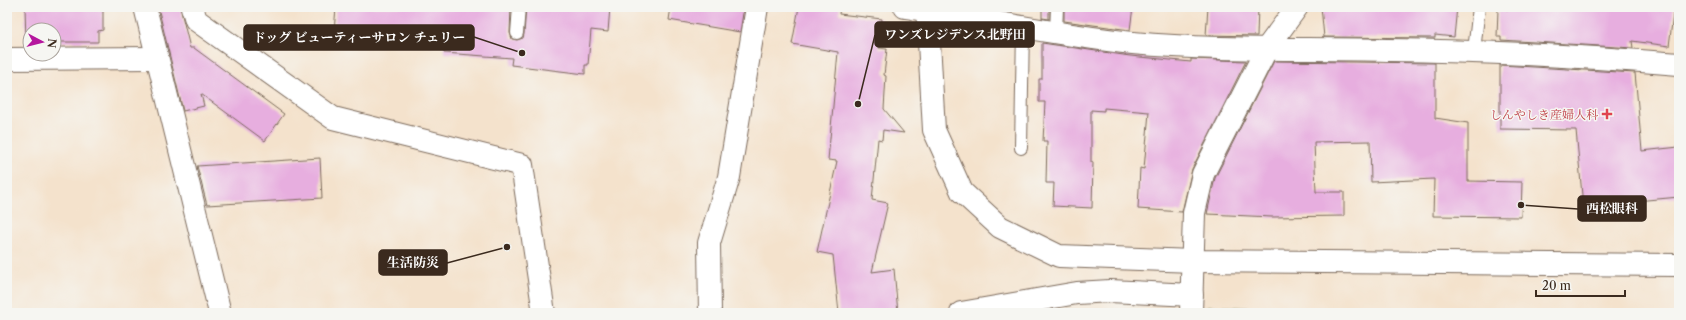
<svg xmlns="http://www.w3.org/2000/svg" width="1686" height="320" font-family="'Libre Caslon Text','Noto Serif JP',serif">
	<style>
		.green { fill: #95cc7e; stroke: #687b4e }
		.building { fill: #e7aedf }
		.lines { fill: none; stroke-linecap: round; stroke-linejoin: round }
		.service-casing { stroke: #7c6a5b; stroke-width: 14 }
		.minor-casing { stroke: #7c6a5b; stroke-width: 24 }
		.tertiary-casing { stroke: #7c6a5b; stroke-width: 24 }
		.service { stroke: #fff; stroke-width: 12 }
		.minor { stroke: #fff; stroke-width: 22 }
		.tertiary { stroke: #fff; stroke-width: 22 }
		.health-dot { fill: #e0444e; stroke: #f6f6f2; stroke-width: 1.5 }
		.labels { text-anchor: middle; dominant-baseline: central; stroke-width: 3; stroke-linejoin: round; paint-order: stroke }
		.health-label { font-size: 12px; fill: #be3a42; stroke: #f6f6f2; text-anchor: end }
		.leader { fill: none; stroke: #3b2a1e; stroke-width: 1.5 }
		.callout-dot { fill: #3b2a1e; stroke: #f6f6f2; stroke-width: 1.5 }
		.callout { fill: #3b2a1e; stroke: #3b2a1e; stroke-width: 1.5 }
		.callout-label { font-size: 13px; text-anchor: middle; font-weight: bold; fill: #fff }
	</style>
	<rect width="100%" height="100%" fill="#f6f6f2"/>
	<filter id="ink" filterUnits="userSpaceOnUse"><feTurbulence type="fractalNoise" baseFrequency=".025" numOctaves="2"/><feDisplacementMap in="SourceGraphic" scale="8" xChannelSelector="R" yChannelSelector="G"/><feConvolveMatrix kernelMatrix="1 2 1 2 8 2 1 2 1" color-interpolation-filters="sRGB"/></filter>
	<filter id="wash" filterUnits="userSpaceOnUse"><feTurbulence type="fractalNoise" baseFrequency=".012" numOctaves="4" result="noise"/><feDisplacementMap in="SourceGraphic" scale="16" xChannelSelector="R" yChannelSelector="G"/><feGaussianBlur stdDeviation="0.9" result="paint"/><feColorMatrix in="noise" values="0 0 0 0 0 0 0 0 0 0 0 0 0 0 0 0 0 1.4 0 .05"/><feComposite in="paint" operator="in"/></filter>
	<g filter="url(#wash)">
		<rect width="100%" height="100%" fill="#f4e2cc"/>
		<polygon class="green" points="1208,306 1253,308 1253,313 1208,313"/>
		<g id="blocks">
			<g class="building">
				<polygon points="25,7 103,7 103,30 98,31 98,42 54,42 54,30 30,30 30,43 26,43"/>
				<polygon points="158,7 180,7 190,48 194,48 284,114 265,141 201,94 204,106 183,111"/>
				<polygon points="336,7 511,7 510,33 512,39 517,40 523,38 524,34 526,7 610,7 608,32 591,30 588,65 585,65 585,74 511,65 512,58 444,53 444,46 363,41 363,45 333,44"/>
				<polygon points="671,7 744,7 740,32 669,20"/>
				<polygon points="799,7 840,7 839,14 882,19 879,48 887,49 884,75 886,76 884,109 904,133 883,130 882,140 878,139 872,200 888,203 872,272 894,269 898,313 839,313 833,255 817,252 837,161 828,160 838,52 792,44"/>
				<polygon points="1042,7 1049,7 1049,19 1042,18"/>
				<polygon points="1064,7 1133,7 1130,30 1064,21"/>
				<polygon points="1208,7 1258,7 1257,36 1206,35"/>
				<polygon points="1321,7 1457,7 1454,37 1435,35 1435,38 1324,37"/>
				<polygon points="1513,7 1674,7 1669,46 1632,41 1633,48 1501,40 1501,37 1497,37 1498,9 1512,10"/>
				<polygon points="1042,43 1130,56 1191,62 1191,59 1246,61 1192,169 1182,212 1138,209 1140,168 1144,169 1149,112 1104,108 1104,111 1091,110 1091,162 1093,162 1092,208 1053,206 1054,183 1046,183 1047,141 1043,141 1045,102 1039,102 1039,79 1042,79"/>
				<polygon points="1274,61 1435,63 1435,118 1468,123 1468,181 1522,182 1521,217 1433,216 1434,179 1371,182 1370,141 1314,142 1316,192 1344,192 1344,216 1272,217 1207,214 1215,178"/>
				<polygon points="1500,65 1635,73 1642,151 1679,147 1679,197 1583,206 1576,130 1500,129"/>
				<polygon points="320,158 322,198 207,205 197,166"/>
			</g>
		</g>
	</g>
	<g filter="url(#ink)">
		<use href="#blocks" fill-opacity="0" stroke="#7c6a5b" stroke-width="1"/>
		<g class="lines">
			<defs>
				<g id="service">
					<polyline points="1056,32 1057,7"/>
					<polyline points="517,33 519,7"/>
					<polyline points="1474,51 1479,7"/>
					<polyline points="1021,148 1023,27"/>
				</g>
				<g id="minor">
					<polyline points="145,7 220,313"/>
					<polyline points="192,7 196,20 333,118 522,165 544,313"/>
					<path d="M 905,7 C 981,19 1057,35 1133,43 C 1217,51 1302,48 1387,50 C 1484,51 1581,56 1679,64"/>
					<polyline points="7,59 157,58"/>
					<polyline points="710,313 709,243 729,177 757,7"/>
					<polyline points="961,313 1077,293 1110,291 1192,295"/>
					<polyline points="1191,313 1194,213 1203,174 1267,48 1297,7"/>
				</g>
				<polyline id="tertiary" points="927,7 934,130 962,192 1000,227 1059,256 1193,261 1679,265"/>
			</defs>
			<use href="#service" class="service-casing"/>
			<use href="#minor" class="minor-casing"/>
			<use href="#tertiary" class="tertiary-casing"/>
			<use href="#service" class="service"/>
			<use href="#minor" class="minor"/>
			<use href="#tertiary" class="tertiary"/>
		</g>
	</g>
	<path class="health-dot" d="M1605 108h4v4h4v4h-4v4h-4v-4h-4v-4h4z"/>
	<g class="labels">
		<g class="health-label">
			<text x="1598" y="114">しんやしき産婦人科</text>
		</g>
	</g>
	<path class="leader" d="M858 104L875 35M522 53L474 37M1521 205L1578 209M507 247L447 263"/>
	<g class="callout-dot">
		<circle cx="858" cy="104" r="4"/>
		<circle cx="522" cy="53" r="4"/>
		<circle cx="1521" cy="205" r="4"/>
		<circle cx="507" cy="247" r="4"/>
	</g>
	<g class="callout">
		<rect x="875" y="22" width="159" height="25" rx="4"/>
		<rect x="244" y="25" width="230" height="25" rx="4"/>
		<rect x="1578" y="196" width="68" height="25" rx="4"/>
		<rect x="379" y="250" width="68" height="25" rx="4"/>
	</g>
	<g class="callout-label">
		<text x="955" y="39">ワンズレジデンス北野田</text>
		<text x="359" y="42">ドッグ ビューティーサロン チェリー</text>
		<text x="1612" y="213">西松眼科</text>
		<text x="413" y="267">生活防災</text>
	</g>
	<rect width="1686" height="320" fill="none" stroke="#f6f6f2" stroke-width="24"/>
	<g transform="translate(42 42) rotate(97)"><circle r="19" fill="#f6f6f2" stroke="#aba49d"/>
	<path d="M0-3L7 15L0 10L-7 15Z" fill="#b5179e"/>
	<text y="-6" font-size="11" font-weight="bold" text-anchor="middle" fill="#3b2a1e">N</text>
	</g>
	<path d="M1536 290v6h89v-6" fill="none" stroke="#3b2a1e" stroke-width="2"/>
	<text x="1542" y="290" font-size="12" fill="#3b2a1e" stroke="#f6f6f2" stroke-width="3" paint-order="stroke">20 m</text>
</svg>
